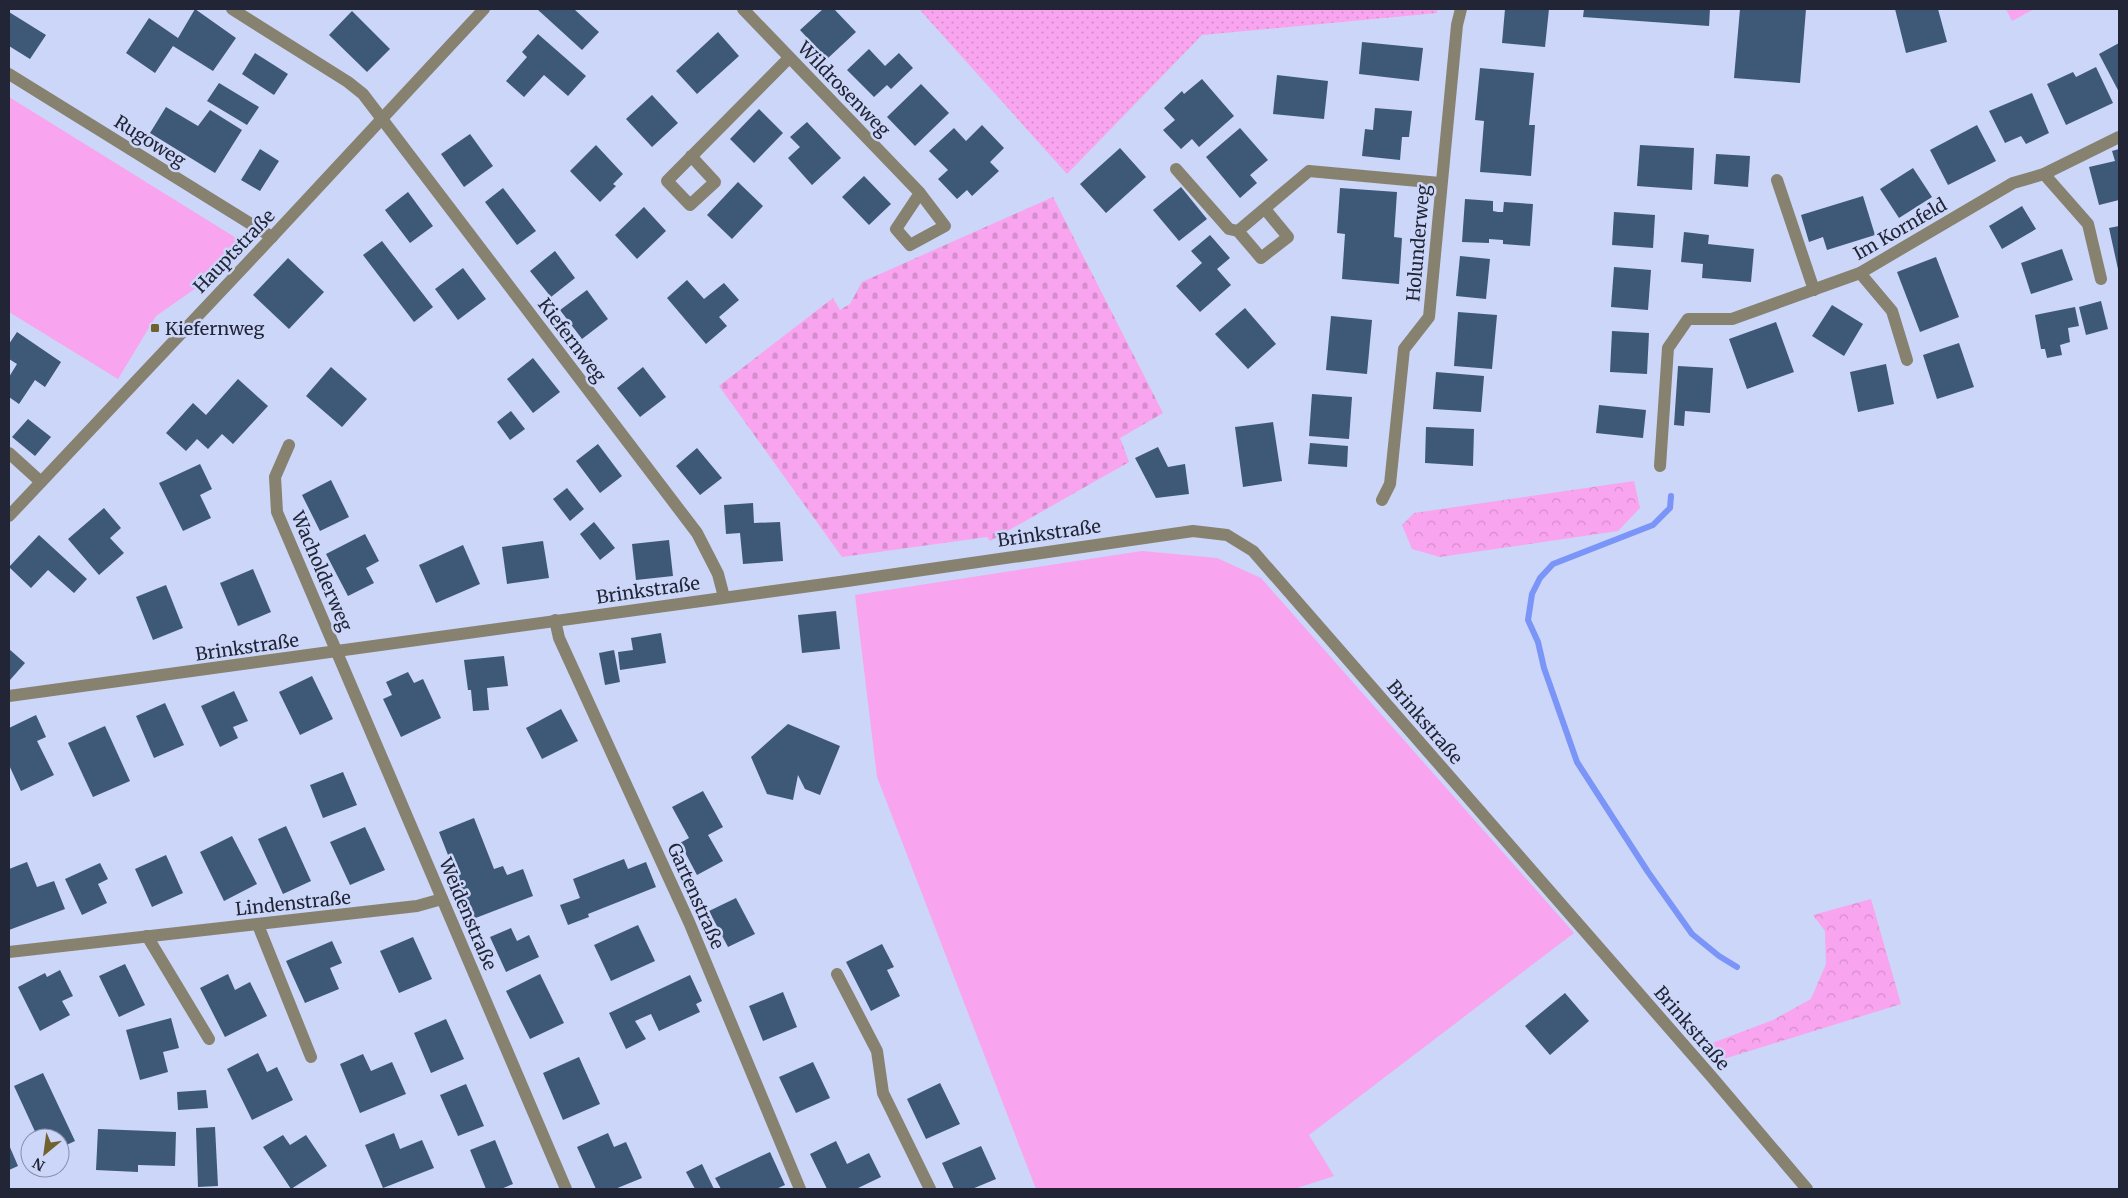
<svg xmlns="http://www.w3.org/2000/svg" width="2128" height="1198" font-family="Merriweather,serif">
	<style>
		.green { fill: #f9a4ee }
		.forest { fill: url(#forest-crowns) }
		.cemetery { fill: url(#cemetery-stones) }
		.park { fill: url(#park-dots) }
		.lines { fill: none; stroke-linecap: round; stroke-linejoin: round }
		.stream { stroke: #7a94f7; stroke-width: 6 }
		.building { fill: #3d5977 }
		.minor { stroke: #87816f; stroke-width: 12 }
		.poi-dot { fill: #71612f; stroke: #cbd6f8; stroke-width: 2 }
		.labels { text-anchor: middle; dominant-baseline: central; stroke-width: 5; stroke-linejoin: round; paint-order: stroke }
		.street-label { font-size: 18px; fill: #212535; stroke: #cbd6f8 }
		.poi-label { font-size: 18px; fill: #212535; stroke: #cbd6f8; text-anchor: start }
	</style>
	<defs>
		<pattern id="forest-crowns" width="20" height="18" patternUnits="userSpaceOnUse" patternTransform="scale(1.25)"><rect width="20" height="18" fill="#f9a4ee"/><path d="M2 6a3 3 0 1 1 6 0M12 15a3 3 0 1 1 6 0" fill="none" stroke="#d58dcd"/></pattern>
		<pattern id="cemetery-stones" width="16" height="16" patternUnits="userSpaceOnUse" patternTransform="scale(1.25)"><rect width="16" height="16" fill="#f9a4ee"/><path d="M2 7V4a2 2 0 0 1 4 0v3zM10 15v-3a2 2 0 0 1 4 0v3z" fill="#d58dcd"/></pattern>
		<pattern id="park-dots" width="8" height="8" patternUnits="userSpaceOnUse" patternTransform="scale(1.25)"><rect width="8" height="8" fill="#f9a4ee"/><path d="M2 2h.1M6 6h.1" fill="none" stroke="#d58dcd" stroke-width="1.8" stroke-linecap="round"/></pattern>
	</defs>
	<rect width="100%" height="100%" fill="#cbd6f8"/>
	<g class="green">
		<polygon points="2006,9 2034,9 2012,21"/>
		<polygon points="9,97 241,241 196,288 156,316 118,379 9,312"/>
		<polygon points="1142,551 1217,558 1261,578 1574,933 1309,1135 1334,1176 1294,1189 1036,1189 877,777 855,595"/>
	</g>
	<g class="forest">
		<polygon points="1634,481 1640,508 1618,531 1440,557 1412,549 1402,525 1414,513"/>
		<polygon points="1871,899 1901,1004 1714,1062 1707,1045 1773,1020 1811,999 1826,964 1825,931 1813,915"/>
	</g>
	<polygon class="cemetery" points="1053,197 1163,413 1120,438 1129,462 990,541 987,537 842,557 719,386 833,298 840,310 850,304 862,282"/>
	<polygon class="park" points="919,9 1437,9 1437,13 1202,35 1067,174"/>
	<g class="lines">
		<polyline class="stream" points="1671,496 1670,508 1653,525 1553,564 1540,578 1532,594 1528,620 1538,642 1544,668 1577,762 1648,872 1692,934 1719,956 1737,967"/>
	</g>
	<g class="building">
		<polygon points="195,9 236,38 213,71 173,46 155,73 126,53 149,18 178,38"/>
		<polygon points="537,9 574,9 599,32 582,50"/>
		<polygon points="823,9 834,9 856,32 827,59 800,30"/>
		<polygon points="1505,9 1549,9 1545,47 1502,43"/>
		<polygon points="1584,9 1710,9 1709,26 1583,17"/>
		<polygon points="1740,9 1806,9 1800,83 1734,78"/>
		<polygon points="1895,9 1938,9 1947,42 1906,53"/>
		<polygon points="352,11 390,49 367,72 329,35"/>
		<polygon points="9,12 46,35 30,59 9,46"/>
		<polygon points="718,32 739,56 697,94 676,71"/>
		<polygon points="538,34 586,76 568,96 544,75 524,97 506,81 527,57 522,52"/>
		<polygon points="1362,42 1423,48 1419,81 1359,74"/>
		<polygon points="2119,43 2119,92 2099,54"/>
		<polygon points="869,49 885,66 899,53 913,68 891,89 887,85 874,97 847,70"/>
		<polygon points="255,53 288,74 274,95 242,74"/>
		<polygon points="2096,67 2113,103 2066,125 2047,84 2073,72 2076,77"/>
		<polygon points="1480,68 1534,73 1529,125 1535,125 1531,176 1480,172 1484,121 1475,120"/>
		<polygon points="1277,75 1328,81 1324,119 1273,114"/>
		<polygon points="1202,79 1234,116 1199,147 1192,139 1181,149 1163,130 1175,120 1164,108 1182,91 1184,94"/>
		<polygon points="219,83 259,107 247,125 207,101"/>
		<polygon points="921,84 949,113 915,146 887,117"/>
		<polygon points="2032,93 2049,133 2026,144 2021,136 2005,143 1989,111"/>
		<polygon points="652,95 678,123 652,147 626,119"/>
		<polygon points="166,107 198,126 210,110 242,130 215,173 150,133"/>
		<polygon points="1375,108 1412,111 1409,137 1402,137 1400,160 1362,156 1365,129 1373,130"/>
		<polygon points="759,109 783,133 754,163 730,139"/>
		<polygon points="807,122 841,158 812,185 788,158 800,147 790,137"/>
		<polygon points="982,125 1004,148 990,162 999,171 972,196 967,190 957,199 938,179 948,170 929,151 954,128 966,141"/>
		<polygon points="1977,125 1996,161 1948,185 1930,150"/>
		<polygon points="1240,128 1268,160 1250,175 1257,183 1240,198 1206,157"/>
		<polygon points="470,134 493,166 464,187 441,154"/>
		<polygon points="596,145 623,174 613,184 616,186 600,202 570,171"/>
		<polygon points="1640,145 1694,148 1692,190 1637,186"/>
		<polygon points="1120,148 1146,177 1106,213 1080,184"/>
		<polygon points="260,149 279,161 260,191 241,180"/>
		<polygon points="2119,149 2119,200 2099,205 2089,167 2115,161 2112,151"/>
		<polygon points="1716,154 1750,156 1748,187 1714,184"/>
		<polygon points="1913,168 1932,197 1899,218 1880,189"/>
		<polygon points="864,176 891,204 869,225 842,197"/>
		<polygon points="738,182 763,206 732,239 707,215"/>
		<polygon points="1181,187 1207,219 1179,241 1153,210"/>
		<polygon points="503,188 536,231 517,245 485,202"/>
		<polygon points="1340,188 1397,192 1394,237 1402,238 1399,284 1342,279 1345,234 1337,233"/>
		<polygon points="408,192 433,226 410,243 385,210"/>
		<polygon points="1863,196 1875,235 1827,250 1823,237 1809,242 1801,215"/>
		<polygon points="1465,199 1493,201 1493,211 1498,212 1503,212 1504,202 1533,204 1530,246 1503,244 1503,240 1489,239 1489,243 1462,242"/>
		<polygon points="2022,206 2036,229 2002,249 1989,226"/>
		<polygon points="644,207 666,231 637,259 615,235"/>
		<polygon points="1614,212 1655,215 1653,248 1612,245"/>
		<polygon points="2119,226 2119,269 2118,269 2109,228"/>
		<polygon points="1684,232 1709,235 1708,244 1754,249 1751,282 1702,278 1703,264 1681,262"/>
		<polygon points="1210,235 1230,258 1217,269 1231,285 1200,312 1176,286 1202,263 1191,251"/>
		<polygon points="382,241 433,307 414,322 363,255"/>
		<polygon points="2062,249 2073,280 2031,294 2021,263"/>
		<polygon points="555,251 575,278 551,297 530,271"/>
		<polygon points="1460,256 1490,259 1486,299 1456,296"/>
		<polygon points="1936,257 1959,317 1920,332 1897,272"/>
		<polygon points="288,258 324,292 289,329 253,295"/>
		<polygon points="1614,267 1651,270 1648,310 1611,307"/>
		<polygon points="463,268 486,299 458,320 435,289"/>
		<polygon points="687,280 704,299 724,283 739,300 719,317 727,326 706,344 667,298"/>
		<polygon points="587,290 608,319 582,339 560,310"/>
		<polygon points="2101,301 2108,329 2086,335 2079,307"/>
		<polygon points="1832,305 1863,324 1844,356 1812,336"/>
		<polygon points="2075,307 2079,326 2068,328 2070,342 2060,345 2062,355 2047,358 2045,349 2041,349 2035,315"/>
		<polygon points="1245,308 1276,344 1248,369 1215,334"/>
		<polygon points="1458,312 1497,315 1492,369 1454,366"/>
		<polygon points="1331,316 1372,320 1367,374 1326,370"/>
		<polygon points="1776,322 1794,372 1747,389 1729,339"/>
		<polygon points="1612,331 1649,333 1647,374 1610,372"/>
		<polygon points="17,332 61,362 45,387 35,380 19,404 9,397 9,377 17,364 9,359 9,344"/>
		<polygon points="1959,343 1974,387 1937,399 1923,355"/>
		<polygon points="533,358 560,392 533,413 507,379"/>
		<polygon points="1886,364 1894,404 1858,412 1850,372"/>
		<polygon points="1678,366 1713,368 1710,413 1685,411 1684,426 1674,425"/>
		<polygon points="331,367 367,399 342,427 306,396"/>
		<polygon points="643,367 666,397 640,417 617,388"/>
		<polygon points="1436,372 1484,376 1481,412 1433,409"/>
		<polygon points="238,379 268,406 233,444 222,434 208,449 197,439 186,451 166,433 193,403 206,415"/>
		<polygon points="1312,394 1352,397 1349,439 1309,436"/>
		<polygon points="1599,405 1646,410 1643,438 1596,433"/>
		<polygon points="511,411 525,429 510,440 497,422"/>
		<polygon points="28,419 51,437 35,456 12,437"/>
		<polygon points="1273,422 1282,481 1243,487 1235,427"/>
		<polygon points="1426,427 1474,429 1473,466 1425,463"/>
		<polygon points="1310,443 1348,446 1347,467 1308,464"/>
		<polygon points="598,444 622,476 600,493 576,461"/>
		<polygon points="1158,447 1168,467 1185,464 1189,494 1156,498 1135,458"/>
		<polygon points="697,448 722,478 700,495 676,466"/>
		<polygon points="200,464 212,489 200,495 211,518 183,531 159,483"/>
		<polygon points="331,480 349,517 320,531 302,495"/>
		<polygon points="567,488 584,509 570,521 553,499"/>
		<polygon points="753,503 754,523 780,522 783,561 743,564 740,533 726,534 724,505"/>
		<polygon points="104,508 121,528 110,538 124,553 99,575 68,539"/>
		<polygon points="594,522 615,548 600,560 580,534"/>
		<polygon points="365,534 379,561 366,568 374,583 348,596 326,554"/>
		<polygon points="39,535 87,579 74,593 48,570 31,588 9,567"/>
		<polygon points="669,540 673,576 636,580 632,544"/>
		<polygon points="543,541 549,578 507,584 502,547"/>
		<polygon points="463,545 480,584 436,603 419,565"/>
		<polygon points="253,569 271,612 238,626 220,583"/>
		<polygon points="166,585 183,628 153,640 136,597"/>
		<polygon points="836,611 840,649 802,653 798,615"/>
		<polygon points="661,633 666,663 620,670 618,652 633,650 631,638"/>
		<polygon points="9,649 25,663 10,680 9,679"/>
		<polygon points="614,650 620,682 605,685 599,653"/>
		<polygon points="504,656 508,686 487,688 489,710 473,711 471,690 468,690 464,660"/>
		<polygon points="408,672 414,683 423,679 441,718 401,737 383,699 392,695 386,682"/>
		<polygon points="312,676 333,719 300,735 279,692"/>
		<polygon points="234,691 248,721 233,727 238,738 220,747 201,706"/>
		<polygon points="165,703 184,745 154,758 136,716"/>
		<polygon points="561,709 578,741 542,759 526,728"/>
		<polygon points="36,715 46,737 37,741 54,775 21,791 9,765 9,728"/>
		<polygon points="788,724 840,746 820,795 805,789 798,775 793,800 767,794 751,757"/>
		<polygon points="105,726 130,781 93,797 68,743"/>
		<polygon points="343,772 357,805 323,818 310,785"/>
		<polygon points="703,791 723,827 708,835 723,861 697,875 680,843 689,838 672,807"/>
		<polygon points="474,818 494,869 503,866 507,875 523,869 533,896 473,919 439,832"/>
		<polygon points="286,826 311,881 283,894 258,839"/>
		<polygon points="365,827 385,870 350,885 330,842"/>
		<polygon points="232,836 257,884 224,901 200,852"/>
		<polygon points="166,855 183,893 152,907 135,869"/>
		<polygon points="624,859 628,869 646,862 656,887 588,914 589,917 568,925 560,905 580,898 573,879"/>
		<polygon points="27,862 37,887 54,881 65,909 9,930 9,869"/>
		<polygon points="100,863 108,879 98,884 107,903 82,915 65,879"/>
		<polygon points="736,898 755,934 728,947 709,911"/>
		<polygon points="638,925 655,961 611,981 594,945"/>
		<polygon points="511,928 517,941 529,935 539,957 506,972 490,937"/>
		<polygon points="413,937 432,979 399,993 380,951"/>
		<polygon points="332,941 342,963 330,968 339,989 305,1003 286,961"/>
		<polygon points="882,944 894,967 887,970 900,996 871,1011 846,962"/>
		<polygon points="125,964 145,1005 119,1017 99,976"/>
		<polygon points="60,970 73,996 62,1001 70,1015 40,1031 18,987 45,973 47,977"/>
		<polygon points="228,974 235,990 250,982 267,1016 225,1037 200,988"/>
		<polygon points="540,974 564,1023 530,1039 506,991"/>
		<polygon points="690,975 702,1001 696,1004 700,1012 659,1031 651,1014 635,1021 646,1039 626,1049 609,1013"/>
		<polygon points="783,992 797,1027 763,1041 749,1006"/>
		<polygon points="1565,993 1589,1021 1550,1055 1525,1026"/>
		<polygon points="171,1018 179,1048 163,1052 168,1072 140,1080 126,1030"/>
		<polygon points="446,1019 464,1059 431,1073 414,1033"/>
		<polygon points="258,1053 267,1072 277,1067 293,1100 252,1120 227,1069"/>
		<polygon points="363,1054 371,1071 392,1062 406,1094 360,1113 340,1064"/>
		<polygon points="579,1057 600,1104 563,1120 543,1073"/>
		<polygon points="813,1062 830,1098 796,1113 779,1077"/>
		<polygon points="43,1073 75,1141 60,1148 60,1138 38,1138 14,1086"/>
		<polygon points="940,1083 960,1124 926,1139 907,1099"/>
		<polygon points="466,1084 484,1126 458,1136 440,1095"/>
		<polygon points="206,1090 208,1108 178,1110 177,1092"/>
		<polygon points="215,1127 218,1186 198,1187 196,1128"/>
		<polygon points="98,1129 176,1132 175,1166 138,1165 138,1172 96,1170"/>
		<polygon points="394,1133 400,1149 422,1140 434,1168 383,1188 365,1145"/>
		<polygon points="608,1133 614,1147 626,1142 642,1178 615,1189 596,1189 577,1147"/>
		<polygon points="283,1135 290,1145 306,1135 327,1166 291,1189 263,1147"/>
		<polygon points="495,1140 513,1184 501,1189 486,1189 470,1150"/>
		<polygon points="836,1141 847,1164 869,1153 881,1177 856,1189 827,1189 810,1154"/>
		<polygon points="9,1145 18,1166 9,1170"/>
		<polygon points="981,1146 996,1179 972,1189 954,1189 942,1163"/>
		<polygon points="770,1152 785,1185 776,1189 721,1189 715,1178"/>
		<polygon points="702,1164 714,1189 695,1189 686,1172"/>
	</g>
	<g class="lines">
		<g class="minor">
			<polyline points="232,9 348,82 363,94 697,533 718,574 724,597"/>
			<polyline points="743,9 920,193 945,226 910,245 896,229 920,193"/>
			<polyline points="9,74 272,237"/>
			<polyline points="691,156 715,182 690,205 667,181 789,58"/>
			<polyline points="1176,169 1229,229 1238,231"/>
			<polyline points="2044,174 2088,224 2101,279"/>
			<polyline points="1777,180 1814,290"/>
			<polyline points="1265,209 1288,237 1261,258 1238,231 1309,171 1440,183"/>
			<polyline points="1860,273 1892,311 1907,360"/>
			<polyline points="289,445 275,477 277,512 566,1189"/>
			<polyline points="9,453 41,482"/>
			<polyline points="1660,466 1668,348 1688,319 1732,319 1860,273 2013,183 2044,174 2119,137"/>
			<polyline points="1382,500 1390,484 1404,349 1429,317 1457,25 1461,9"/>
			<polyline points="9,516 272,237 484,9"/>
			<polyline points="555,620 559,638 689,922 800,1189"/>
			<polyline points="9,696 847,581 1193,531 1227,535 1253,551 1711,1076 1807,1189"/>
			<polyline points="258,925 311,1057"/>
			<polyline points="147,936 209,1039"/>
			<polyline points="9,952 417,906 442,899"/>
			<polyline points="837,974 877,1051 883,1093 930,1189"/>
		</g>
	</g>
	<rect class="poi-dot" x="150" y="323" width="10" height="10" rx="2.5"/>
	<g class="labels">
		<g class="street-label">
			<text transform="translate(844 89) rotate(46)">Wildrosenweg</text>
			<text transform="translate(150 141) rotate(32)">Rugoweg</text>
			<text transform="translate(1900 229) rotate(-30)">Im Kornfeld</text>
			<text transform="translate(1418 243) rotate(-85)">Holunderweg</text>
			<text transform="translate(234 251) rotate(-46)">Hauptstraße</text>
			<text transform="translate(572 340) rotate(53)">Kiefernweg</text>
			<text transform="translate(1049 533) rotate(-8)">Brinkstraße</text>
			<text transform="translate(322 571) rotate(67)">Wacholderweg</text>
			<text transform="translate(648 590) rotate(-8)">Brinkstraße</text>
			<text transform="translate(247 647) rotate(-8)">Brinkstraße</text>
			<text transform="translate(1425 722) rotate(49)">Brinkstraße</text>
			<text transform="translate(696 896) rotate(66)">Gartenstraße</text>
			<text transform="translate(293 903) rotate(-6)">Lindenstraße</text>
			<text transform="translate(468 914) rotate(67)">Weidenstraße</text>
			<text transform="translate(1692 1028) rotate(49)">Brinkstraße</text>
		</g>
		<g class="poi-label">
			<text x="165" y="328">Kiefernweg</text>
		</g>
	</g>
	<rect width="2128" height="1198" fill="none" stroke="#212535" stroke-width="20"/>
	<g transform="translate(45 1153) rotate(209)"><circle r="24" fill="#cbd6f8" stroke="#878faa"/>
	<path d="M0-4L9 19L0 12L-9 19Z" fill="#71612f"/>
	<text y="-8" font-size="14" font-weight="bold" text-anchor="middle" fill="#212535">N</text>
	</g>
</svg>
